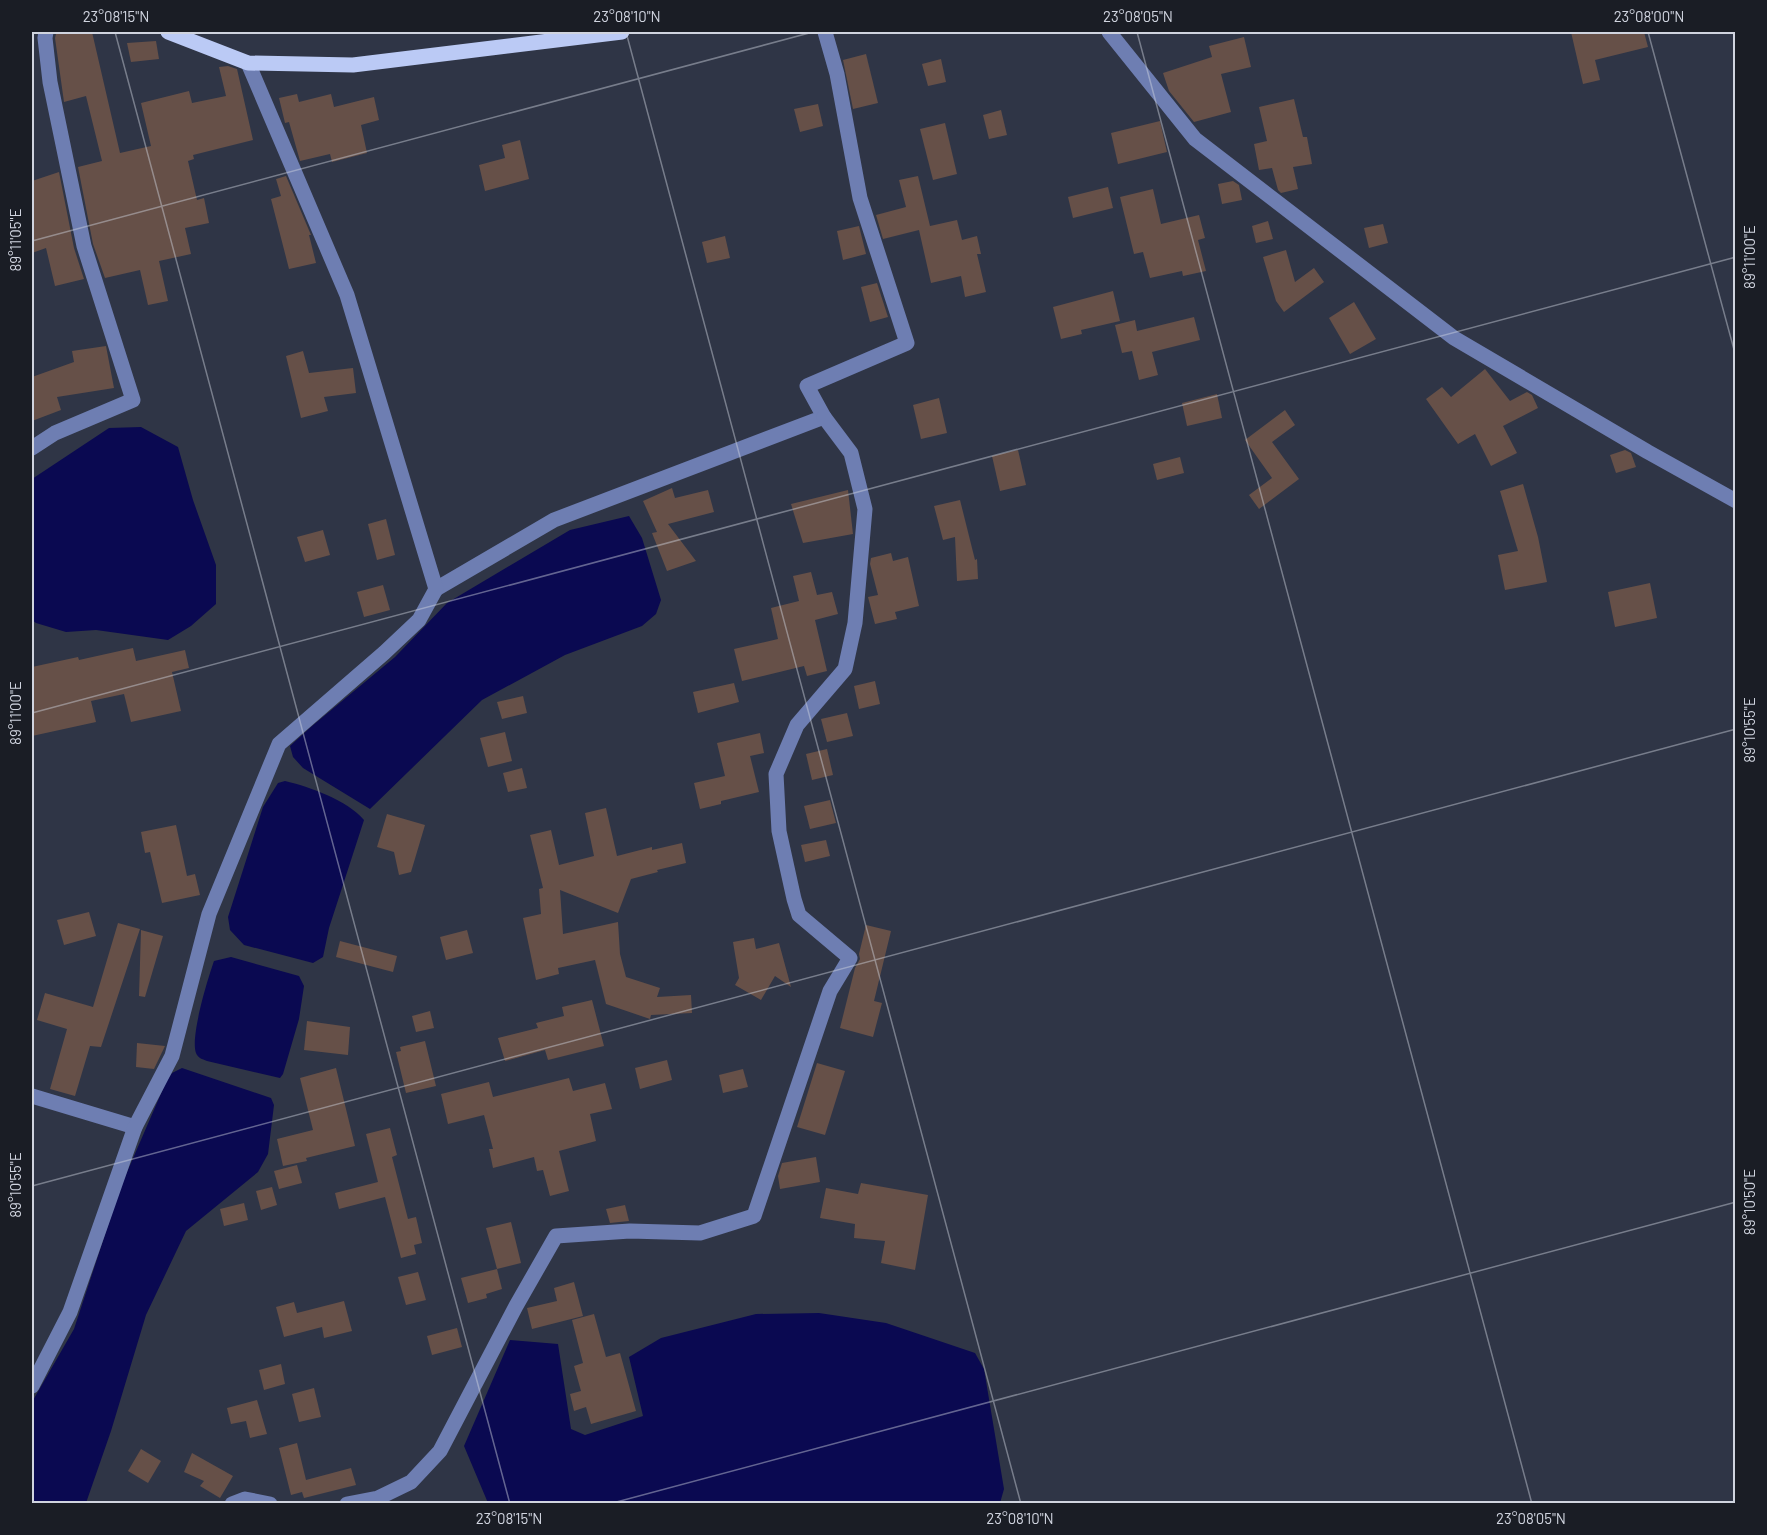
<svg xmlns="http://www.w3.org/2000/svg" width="1767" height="1535" font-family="Barlow,sans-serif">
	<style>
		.water { fill: #0a0951 }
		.building { fill: #665048 }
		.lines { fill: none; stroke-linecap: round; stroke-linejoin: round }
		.minor { stroke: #6e7eb2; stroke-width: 15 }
		.major { stroke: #bbcaf5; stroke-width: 15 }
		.ticks { fill: none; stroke: #d0d4df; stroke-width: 1.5; stroke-opacity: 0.45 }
		.neatline { fill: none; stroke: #d0d4df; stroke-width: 2 }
		.ticks-label { font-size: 15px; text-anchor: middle; fill: #d0d4df }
	</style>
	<rect width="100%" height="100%" fill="#2f3546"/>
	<g class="water">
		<polygon points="141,427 178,447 193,500 216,565 216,604 191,626 168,640 96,630 66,632 36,623 32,620 32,479 109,428"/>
		<polygon points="629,516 642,538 661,600 656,614 642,626 565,655 482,700 370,809 303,768 293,757 290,746 312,726 395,657 447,603 570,530"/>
		<path d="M 285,781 C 310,787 347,800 364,820 L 329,928 L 323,957 L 313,963 L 244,945 L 230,930 L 228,917 L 263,807 L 278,783 Z"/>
		<path d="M 231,957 L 299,976 L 304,986 L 299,1019 L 283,1074 L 280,1078 L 207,1061 C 202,1059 198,1058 196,1053 C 190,1037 208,978 214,961 Z"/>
		<polygon points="182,1068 271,1098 274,1105 268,1154 258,1172 186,1231 146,1315 111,1431 86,1503 32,1504 32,1402 74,1329 121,1186 166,1082 172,1073"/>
		<polygon points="819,1313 886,1323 975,1353 984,1369 1004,1489 1000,1503 557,1504 556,1501 539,1504 488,1503 464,1446 510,1340 558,1344 571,1429 585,1435 643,1416 629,1357 661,1338 756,1314"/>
	</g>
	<g class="building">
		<polygon points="65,32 92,32 120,153 151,146 141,103 189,91 192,103 226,96 219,67 228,66 237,69 253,140 193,155 194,159 188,161 197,200 204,198 209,223 185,228 191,254 159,261 168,301 148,305 140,270 105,278 93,244 78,167 102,161 86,96 64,102 55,38 56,34"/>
		<polygon points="1571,32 1644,32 1648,47 1595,60 1600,80 1583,84"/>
		<polygon points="1244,37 1251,67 1221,74 1231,112 1194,122 1169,91 1163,73 1212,57 1209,46"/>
		<polygon points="156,41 159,59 131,62 127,43"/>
		<polygon points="866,54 878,103 853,109 843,60"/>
		<polygon points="941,59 946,82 928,86 922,64"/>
		<polygon points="297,94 299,102 331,94 334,107 374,97 379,120 361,125 367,153 332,162 330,154 300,161 289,122 285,123 279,98"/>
		<polygon points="1294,99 1303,137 1307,137 1312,164 1293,167 1298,189 1281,193 1278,190 1272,168 1259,170 1254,144 1267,141 1259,107"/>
		<polygon points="818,104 823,126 800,132 794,109"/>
		<polygon points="1001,110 1007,135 989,139 983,115"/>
		<polygon points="1160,121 1167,152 1118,164 1111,133"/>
		<polygon points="945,123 957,174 933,180 920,129"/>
		<polygon points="520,140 529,179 485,191 479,165 505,158 502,145"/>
		<polygon points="59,172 74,248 84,279 55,286 46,248 32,253 32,181"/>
		<polygon points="286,176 311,235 309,235 316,263 289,269 271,199 281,196 276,179"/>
		<polygon points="918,176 930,226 957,220 962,240 977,236 981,254 977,254 986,292 965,297 961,276 931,283 919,230 883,239 876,215 906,207 899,180"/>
		<polygon points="1233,181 1239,185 1242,200 1222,204 1218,184"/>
		<polygon points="1108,187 1113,208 1073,218 1068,197"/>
		<polygon points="1153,189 1161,224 1199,215 1205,238 1198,240 1206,271 1183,276 1182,271 1150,278 1143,252 1134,254 1120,197"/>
		<polygon points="1268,221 1273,239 1256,243 1252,226"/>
		<polygon points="1383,224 1388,243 1369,248 1364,228"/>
		<polygon points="859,226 866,254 843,260 837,231"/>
		<polygon points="725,236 730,258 707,263 702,242"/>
		<polygon points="1286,250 1295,282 1314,268 1324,282 1284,312 1276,301 1263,257"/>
		<polygon points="877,283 888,317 870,322 861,287"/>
		<polygon points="1113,291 1120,321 1081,330 1082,334 1061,339 1053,307"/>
		<polygon points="1354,302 1376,339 1350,354 1329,318"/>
		<polygon points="1194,317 1200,340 1152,352 1158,375 1139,380 1132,351 1122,353 1115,325 1135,320 1137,331"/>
		<polygon points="106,346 114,388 57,397 61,410 32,421 32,377 74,362 72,351"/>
		<polygon points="303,351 309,373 353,368 356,393 324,397 328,411 301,418 286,356"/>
		<polygon points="1485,369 1510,401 1527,392 1532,395 1538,408 1503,426 1517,453 1491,466 1475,434 1458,444 1426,399 1442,387 1451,397"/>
		<polygon points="1217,394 1222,418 1187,426 1182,403"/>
		<polygon points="939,398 947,433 921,439 913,405"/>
		<polygon points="1285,410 1295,425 1272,442 1299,479 1259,509 1249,495 1272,478 1245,440"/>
		<polygon points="1018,450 1026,485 1000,491 992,456"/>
		<polygon points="1625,450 1631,453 1636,467 1616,473 1610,455"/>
		<polygon points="1180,457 1184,473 1157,480 1153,464"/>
		<polygon points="1523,484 1538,537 1547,582 1505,590 1498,555 1518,551 1500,491"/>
		<polygon points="672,488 675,498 708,490 714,512 668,524 696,561 667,571 652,533 657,532 643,501"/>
		<polygon points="848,490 853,534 803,543 791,504"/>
		<polygon points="960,500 975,560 977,559 978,579 957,581 955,537 943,540 934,506"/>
		<polygon points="386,519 395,555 377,560 368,524"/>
		<polygon points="323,530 330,555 305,562 297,537"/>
		<polygon points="891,553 893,561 908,557 919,606 895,612 897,619 875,624 868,597 878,595 870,564 871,558"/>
		<polygon points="811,572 817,595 832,592 838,614 815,620 827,671 807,676 804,666 742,681 734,649 778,639 771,608 799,601 793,576"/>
		<polygon points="1650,583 1657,618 1615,627 1608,592"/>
		<polygon points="383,585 390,610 364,617 357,592"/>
		<polygon points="133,648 136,661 185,650 189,668 172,672 181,711 131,722 124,694 91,701 96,722 32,736 32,667 78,657 79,660"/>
		<polygon points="875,681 880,704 859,709 854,686"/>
		<polygon points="734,683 739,702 698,713 693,692"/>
		<polygon points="523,696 527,713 502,719 497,702"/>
		<polygon points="847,713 853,736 827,742 821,719"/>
		<polygon points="505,732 512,761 488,767 480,738"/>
		<polygon points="760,733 764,753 750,756 759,792 721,801 721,804 700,809 694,783 725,776 717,743"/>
		<polygon points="827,749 833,775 812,780 806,754"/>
		<polygon points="522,768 527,788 508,792 503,773"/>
		<polygon points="830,800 836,823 810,829 804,806"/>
		<polygon points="606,808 617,856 652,847 652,850 682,843 686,863 657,870 658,872 631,879 618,913 560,890 563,934 618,922 620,954 626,977 660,988 657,997 691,995 692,1013 651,1015 650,1019 606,1004 595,960 558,968 559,974 536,980 523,918 541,914 539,889 543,888 530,835 551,830 559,865 594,856 585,813"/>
		<polygon points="387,814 425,825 411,872 399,875 394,852 377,847"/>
		<polygon points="176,825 187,876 195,874 200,895 162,903 150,852 145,853 141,832"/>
		<polygon points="826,840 830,856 805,862 801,845"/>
		<polygon points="89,912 96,936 64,945 57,920"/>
		<polygon points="118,923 140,929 101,1047 90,1046 75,1096 50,1089 67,1029 37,1020 45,993 93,1007"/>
		<polygon points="866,925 891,931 874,1001 882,1003 873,1037 840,1028 855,968 860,959 859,954"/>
		<polygon points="141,930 163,936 145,997 139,996"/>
		<polygon points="467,930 473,953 446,960 440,937"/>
		<polygon points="754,938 756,949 779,943 791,987 775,976 761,1000 735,985 739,978 733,942"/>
		<polygon points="340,941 397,956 393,972 336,957"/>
		<polygon points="592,1000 604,1046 548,1060 545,1050 505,1061 498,1038 538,1028 536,1023 564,1016 562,1007"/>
		<polygon points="430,1011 434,1028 416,1032 412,1016"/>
		<polygon points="307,1021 350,1027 348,1055 304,1050"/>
		<polygon points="425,1041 436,1086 406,1093 396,1052 401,1051 400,1047"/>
		<polygon points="137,1043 165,1046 154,1069 136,1067"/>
		<polygon points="667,1060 672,1080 640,1089 635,1068"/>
		<polygon points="817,1063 845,1071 825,1135 797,1127"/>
		<polygon points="336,1068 355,1146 306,1158 307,1161 283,1166 277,1139 313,1130 300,1078"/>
		<polygon points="743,1069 748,1087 723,1093 719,1075"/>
		<polygon points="569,1078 573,1091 605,1083 612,1109 590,1114 596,1141 559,1151 569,1191 550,1196 543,1170 537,1171 534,1157 493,1168 489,1149 493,1149 484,1115 448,1124 441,1094 489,1082 493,1097"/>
		<polygon points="390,1128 397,1155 392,1157 408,1219 416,1217 422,1243 414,1245 416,1254 401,1258 385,1197 339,1209 335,1193 378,1182 366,1134"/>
		<polygon points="816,1157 820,1182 780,1189 778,1176 782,1163"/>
		<polygon points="297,1165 302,1183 279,1189 274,1171"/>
		<polygon points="861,1183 928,1195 915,1270 881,1263 885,1241 854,1238 855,1224 820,1218 826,1188 858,1194"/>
		<polygon points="272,1187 277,1205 261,1210 256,1191"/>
		<polygon points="244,1203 248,1220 224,1226 220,1209"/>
		<polygon points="625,1205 629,1221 610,1223 606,1209"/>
		<polygon points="511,1222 521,1263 497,1269 502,1289 486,1294 487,1298 468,1303 461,1278 497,1269 486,1228"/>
		<polygon points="418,1272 426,1300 406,1305 398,1277"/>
		<polygon points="574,1282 583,1316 532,1329 527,1308 557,1301 554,1288"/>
		<polygon points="344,1301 352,1331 324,1338 322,1327 284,1337 276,1307 294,1302 297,1313"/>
		<polygon points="594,1314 606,1357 620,1353 636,1411 591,1424 586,1407 574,1411 570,1394 581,1391 574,1366 583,1363 572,1320"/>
		<polygon points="457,1328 462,1347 432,1355 427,1336"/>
		<polygon points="281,1364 285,1384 264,1390 259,1370"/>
		<polygon points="314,1388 321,1417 299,1422 292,1394"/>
		<polygon points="257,1400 267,1434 250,1438 246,1421 231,1424 227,1408"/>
		<polygon points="297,1443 306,1480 351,1468 356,1485 304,1498 302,1492 291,1495 279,1448"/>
		<polygon points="141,1449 161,1461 148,1483 128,1471"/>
		<polygon points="192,1453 233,1476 220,1498 200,1486 204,1481 184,1472"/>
	</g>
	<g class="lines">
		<g class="minor">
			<polyline points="1109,32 1195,139 1454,338 1648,452 1736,501"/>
			<polyline points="32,448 55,433 133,400 84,246 50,82 45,38 46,32"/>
			<polyline points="436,589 554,520 824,417 807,386 907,343 860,198 837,74 825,32"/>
			<polyline points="32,1096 135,1127"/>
			<polyline points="32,1386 70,1312 135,1127 172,1056 209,914 279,744 384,653 419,620 436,589 347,295 248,63"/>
			<polyline points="232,1504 245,1499 270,1504"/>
			<polyline points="347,1504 378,1498 411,1482 440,1451 516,1306 556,1236 630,1231 700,1233 754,1216 830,991 850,958 799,915 794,899 779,831 776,774 797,725 845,669 855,623 865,509 851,453 824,417"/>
		</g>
		<polyline class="major" points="168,32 248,63 353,65 622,32"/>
	</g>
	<path class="ticks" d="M 115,32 L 510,1504M 626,32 L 1021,1504M 1137,32 L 1532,1504M 1648,32 L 1736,357M 32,241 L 813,32M 32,713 L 1736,257M 32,1186 L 1736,729M 609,1504 L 1736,1202"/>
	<rect width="1767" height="1535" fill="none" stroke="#1a1d25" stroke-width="66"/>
	<rect x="33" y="33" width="1701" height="1469" class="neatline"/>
	<g class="ticks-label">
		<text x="116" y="22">23°08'15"N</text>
		<text x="627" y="22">23°08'10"N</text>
		<text x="1138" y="22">23°08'05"N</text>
		<text x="1649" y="22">23°08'00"N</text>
		<text transform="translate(16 240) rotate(-90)" y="5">89°11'05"E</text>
		<text transform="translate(1750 257) rotate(-90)" y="5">89°11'00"E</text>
		<text transform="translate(16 713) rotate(-90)" y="5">89°11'00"E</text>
		<text transform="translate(1750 730) rotate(-90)" y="5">89°10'55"E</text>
		<text transform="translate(16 1185) rotate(-90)" y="5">89°10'55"E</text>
		<text transform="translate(1750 1202) rotate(-90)" y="5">89°10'50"E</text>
		<text x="509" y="1524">23°08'15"N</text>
		<text x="1020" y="1524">23°08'10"N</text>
		<text x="1531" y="1524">23°08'05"N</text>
	</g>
</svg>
